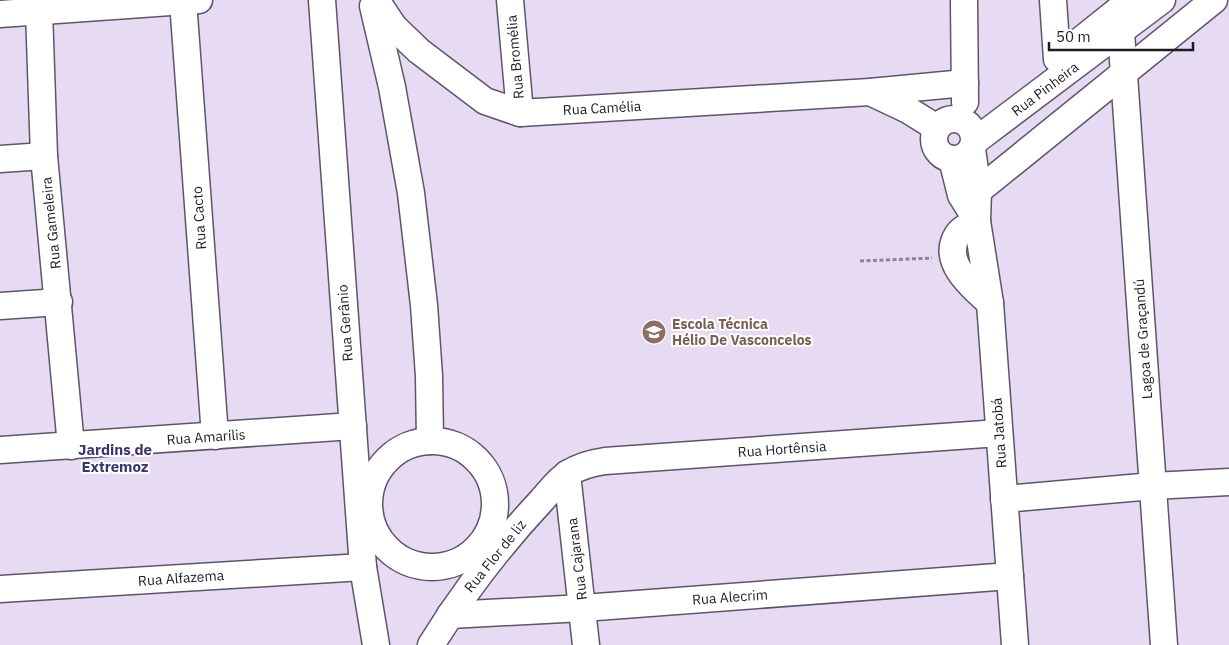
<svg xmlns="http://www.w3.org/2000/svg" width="1229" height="645" font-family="'IBM Plex Sans',sans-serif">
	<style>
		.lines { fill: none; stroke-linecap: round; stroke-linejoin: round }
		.minor-casing { stroke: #5e5568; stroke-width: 29 }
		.path { stroke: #8c8494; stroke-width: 3; stroke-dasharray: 4 2.5; stroke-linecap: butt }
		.minor { stroke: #fff; stroke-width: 26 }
		.labels { text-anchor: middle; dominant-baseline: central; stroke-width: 4; stroke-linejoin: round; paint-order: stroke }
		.street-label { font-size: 14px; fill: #1f1b23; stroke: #fff }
		.education-label { font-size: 14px; font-weight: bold; fill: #785e54; stroke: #fff; text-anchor: start }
		.neighbourhood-label { font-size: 15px; font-weight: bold; fill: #3b336f; stroke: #fff }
	</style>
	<rect width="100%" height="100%" fill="#e6dbf2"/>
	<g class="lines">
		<defs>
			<g id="minor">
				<polyline points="43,0 39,11 44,156 71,446"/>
				<polyline points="322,0 363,567 376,645"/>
				<polyline points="376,0 394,27 419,51 485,101 520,113 870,92 965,83"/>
				<polyline points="510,0 520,113"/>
				<polyline points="964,0 965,102"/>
				<polyline points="1053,0 1057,59"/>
				<polyline points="183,1 215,436"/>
				<polyline points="373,6 392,87 411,193 424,305 429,376 430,441"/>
				<polyline points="0,14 199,0"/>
				<polyline points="1121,32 1164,645"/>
				<polyline points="1071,48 1131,0"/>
				<polyline points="870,92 908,110 937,128"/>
				<circle cx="954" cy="139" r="20"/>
				<polyline points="975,141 1162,0"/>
				<polyline points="972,149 978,191 977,221 990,303 1015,645"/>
				<polyline points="0,159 44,156"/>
				<polyline points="952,159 961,195 976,219"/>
				<polyline points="978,191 1214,0"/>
				<path d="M 977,221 C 971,225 962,228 958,234 C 940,261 972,287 990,303"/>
				<polyline points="0,306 59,302"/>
				<circle cx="432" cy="504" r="63"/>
				<polyline points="0,450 353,426"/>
				<polyline points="567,474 586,645"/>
				<polyline points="1004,499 1153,486 1229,482"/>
				<polyline points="0,589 363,567"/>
				<polyline points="450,615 583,608 1010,576"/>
				<path d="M 431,645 C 463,593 501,544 542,500 C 550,491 559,479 569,473 C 580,466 592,463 605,461 L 999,433"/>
			</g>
		</defs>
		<use href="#minor" class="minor-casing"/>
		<polyline class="path" points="860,261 932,258"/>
		<use href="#minor" class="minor"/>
	</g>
	<defs>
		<symbol id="school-disc" viewBox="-11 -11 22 22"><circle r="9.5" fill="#8d6e63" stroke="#fff"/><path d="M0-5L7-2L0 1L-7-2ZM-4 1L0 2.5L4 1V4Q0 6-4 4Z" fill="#fff"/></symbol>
	</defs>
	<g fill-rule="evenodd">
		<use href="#school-disc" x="640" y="318" width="28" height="28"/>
	</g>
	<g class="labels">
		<g class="street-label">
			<text transform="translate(515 57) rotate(-95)">Rua Bromélia</text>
			<text transform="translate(1045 89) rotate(-37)">Rua Pinheira</text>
			<text transform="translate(602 108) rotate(-3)">Rua Camélia</text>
			<text transform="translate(199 218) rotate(-94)">Rua Cacto</text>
			<text transform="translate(51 223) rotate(-96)">Rua Gameleira</text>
			<text transform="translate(345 323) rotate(-94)">Rua Gerânio</text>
			<text transform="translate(1143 339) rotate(-94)">Lagoa de Graçandú</text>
			<text transform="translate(999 433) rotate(-94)">Rua Jatobá</text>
			<text transform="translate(206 437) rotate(-4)">Rua Amarílis</text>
			<text transform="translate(782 449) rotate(-4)">Rua Hortênsia</text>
			<text transform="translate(495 556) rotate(-51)">Rua Flor de liz</text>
			<text transform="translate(577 559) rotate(-97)">Rua Cajarana</text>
			<text transform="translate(181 578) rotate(-4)">Rua Alfazema</text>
			<text transform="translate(730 597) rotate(-4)">Rua Alecrim</text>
		</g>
		<g class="education-label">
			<text x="672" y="324">Escola Técnica<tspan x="672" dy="16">Hélio De Vasconcelos</tspan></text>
		</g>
		<g class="neighbourhood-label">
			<text x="115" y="449">Jardins de<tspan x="115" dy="17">Extremoz</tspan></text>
		</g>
	</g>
	<path d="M1049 42v8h144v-8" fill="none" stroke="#1f1b23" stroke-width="2.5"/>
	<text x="1056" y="42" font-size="15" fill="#1f1b23" stroke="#ffffff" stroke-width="4" paint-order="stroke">50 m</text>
</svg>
